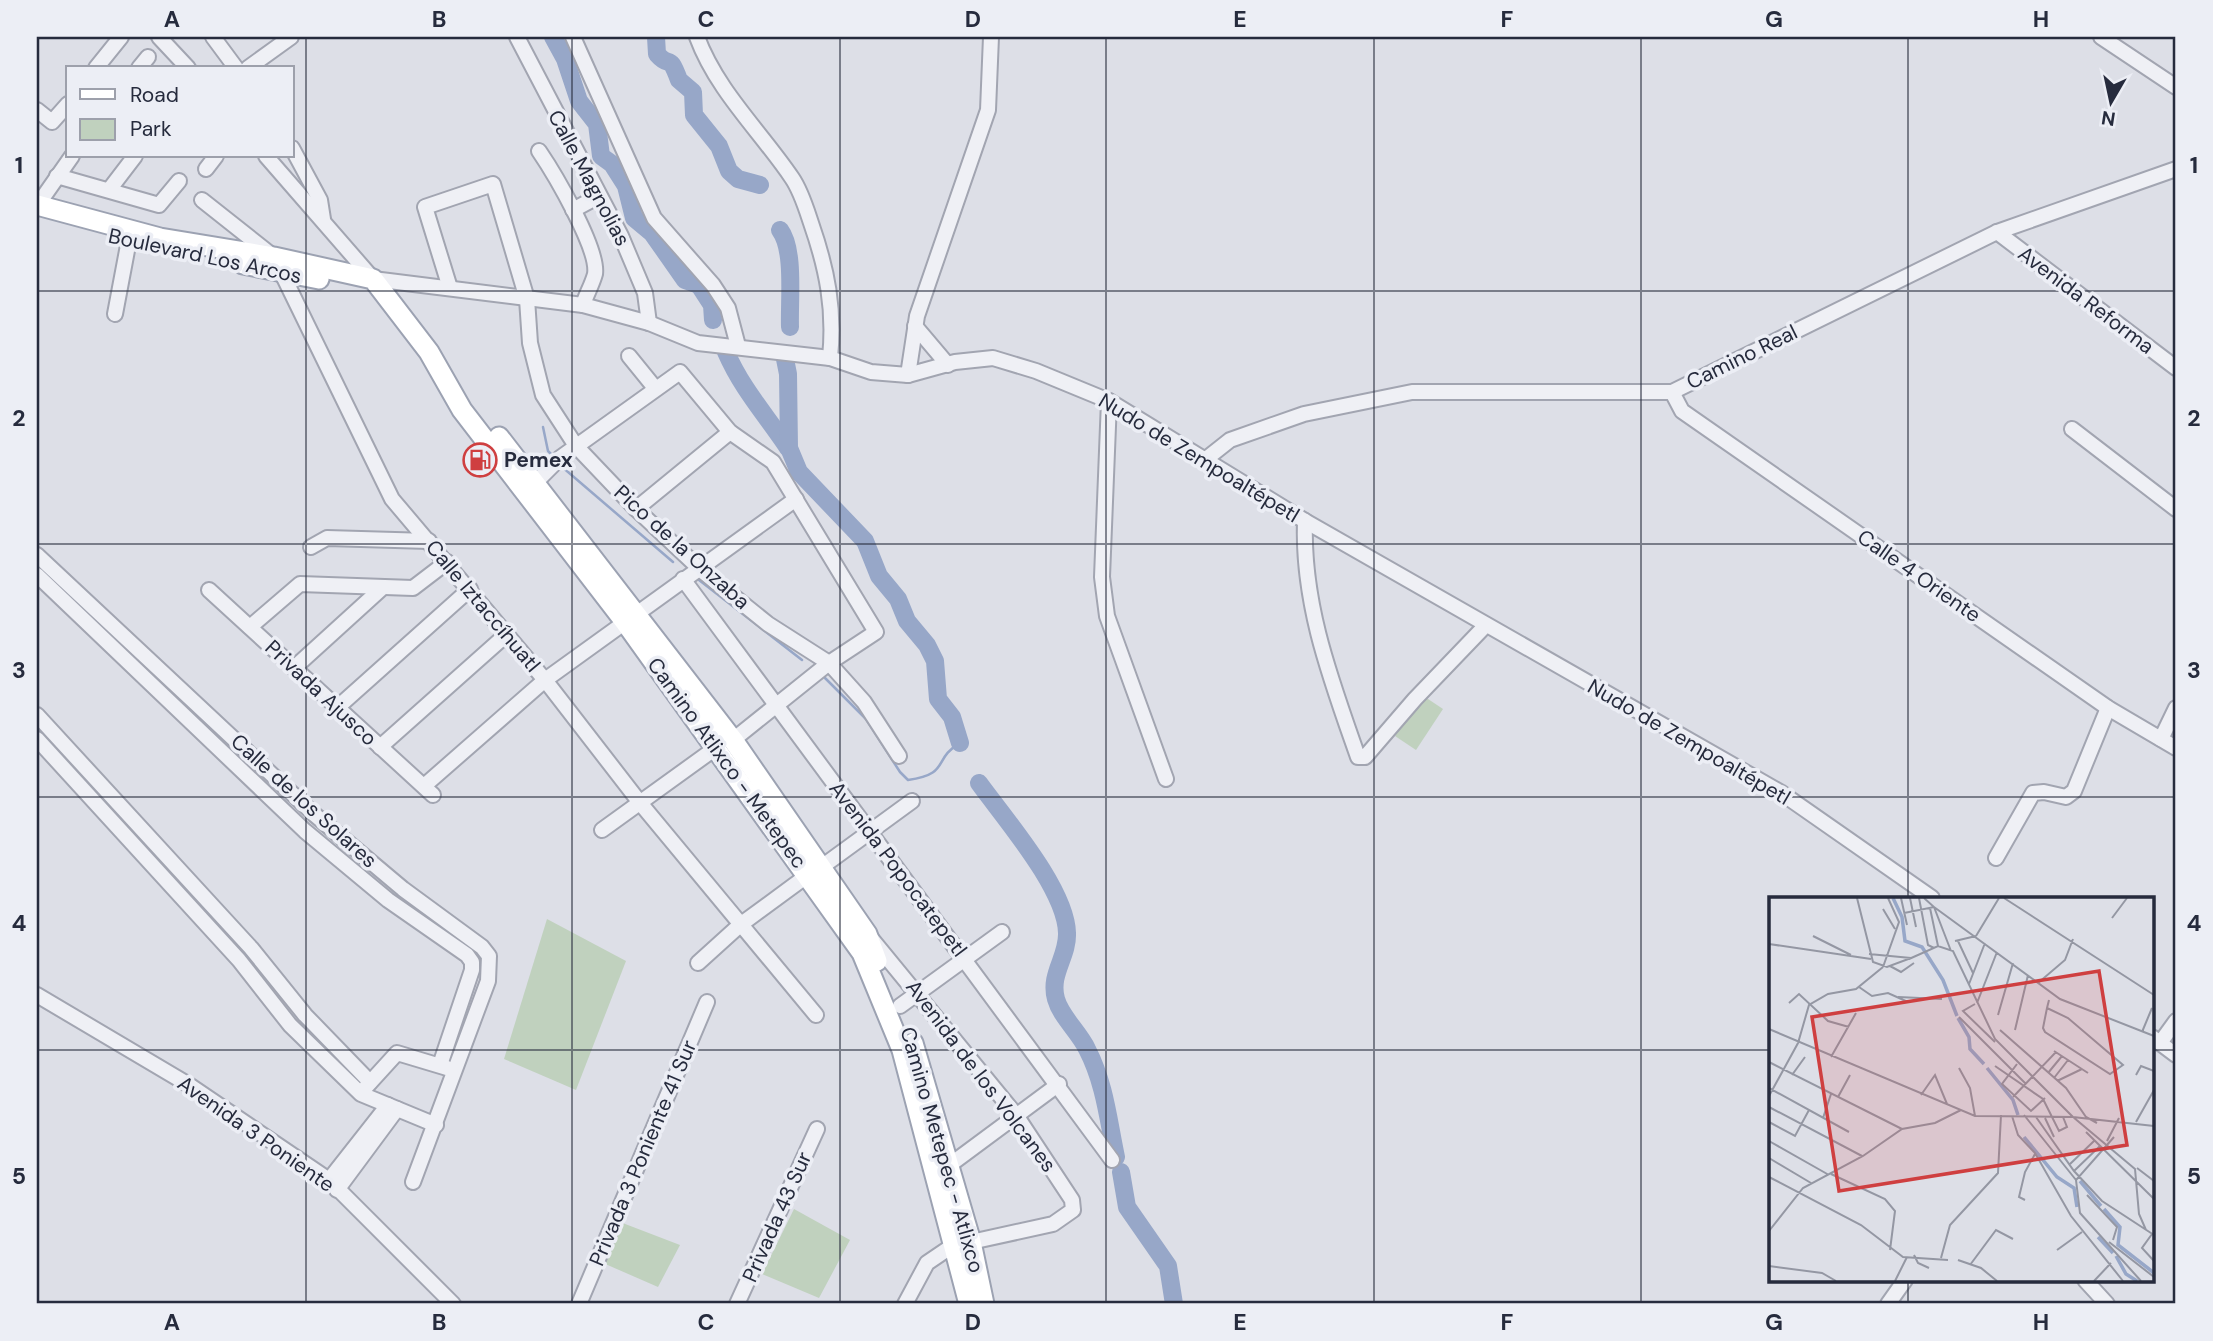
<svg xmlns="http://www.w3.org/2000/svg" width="2213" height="1341" font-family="'DM Sans',sans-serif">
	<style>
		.green { fill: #c0d1be }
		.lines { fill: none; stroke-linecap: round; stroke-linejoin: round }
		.stream { stroke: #97a7c8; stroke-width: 2.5 }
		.river { stroke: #97a7c8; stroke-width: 18 }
		.minor-casing { stroke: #a2a5b1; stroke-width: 18 }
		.major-casing { stroke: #9ca2b2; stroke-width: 23 }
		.minor { stroke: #eff0f5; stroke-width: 14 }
		.major { stroke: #fff; stroke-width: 19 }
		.grid { fill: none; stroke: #262b3d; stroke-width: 2; stroke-opacity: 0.55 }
		.labels { text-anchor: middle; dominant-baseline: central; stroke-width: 7; stroke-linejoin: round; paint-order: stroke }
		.street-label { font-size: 21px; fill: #262b3d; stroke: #eceef5 }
		.poi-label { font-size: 21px; font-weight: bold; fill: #262b3d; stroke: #eceef5; text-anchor: start }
		.inset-river { fill: none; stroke: #97a7c8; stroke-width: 3.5 }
		.inset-road { fill: none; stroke: #9497a3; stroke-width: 2 }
		.view { fill: #cf3f40; fill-opacity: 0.15; stroke: #cf3f40; stroke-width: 3.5 }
		.inset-edge { fill: none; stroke: #262b3d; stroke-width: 3.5 }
		.neatline { fill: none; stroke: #262b3d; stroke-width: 2.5 }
		.grid-label { font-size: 23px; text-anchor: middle; font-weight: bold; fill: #262b3d }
	</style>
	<rect width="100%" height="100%" fill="#dddfe7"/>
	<g class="green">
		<polygon points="1422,695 1443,709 1416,750 1395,736"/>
		<polygon points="547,919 626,961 576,1090 504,1059"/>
		<polygon points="794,1209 850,1240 819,1298 762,1274"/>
		<polygon points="620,1222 680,1245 658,1287 603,1263"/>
	</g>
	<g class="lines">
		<g class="stream">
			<polyline points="543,427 548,451 553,456"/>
			<polyline points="561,466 673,562"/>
			<polyline points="699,580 802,660"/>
			<path d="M 825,678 L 866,719 L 900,772 L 908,780 C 951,774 932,759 960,743"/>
		</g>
		<g class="river">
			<polyline points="553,37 565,59 579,101 597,124 601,156 612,164 626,186 634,218 652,233 685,280 699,285 712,305 713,320"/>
			<path d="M 656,37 L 657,54 C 671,70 668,51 679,80 L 693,92 L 694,115 L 719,146 L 729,171 L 738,179 L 760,185"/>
			<path d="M 780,230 C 795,250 789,301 790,327"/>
			<path d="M 726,352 C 742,389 766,415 788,448"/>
			<polyline points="785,359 788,374 789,448 799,472 865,541 879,576 898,599 907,621 927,645 935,661 938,699 952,717 960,743"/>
			<path d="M 979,783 C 1005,819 1066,889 1067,933 C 1068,957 1049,974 1056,999 C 1061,1017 1079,1032 1087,1049 C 1105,1084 1108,1119 1116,1157"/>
			<polyline points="1121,1172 1127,1207 1168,1266 1174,1304"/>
		</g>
		<defs>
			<g id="minor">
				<polyline points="159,37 188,68"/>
				<polyline points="213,37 236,68"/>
				<polyline points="517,37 621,236 645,293 649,323"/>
				<polyline points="573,37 654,218 713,285 728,308 738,346"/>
				<path d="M 697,37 C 717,91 761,132 792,178 C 801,191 806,208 811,223 C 827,269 835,309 830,358"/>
				<polyline points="2101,37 2176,87"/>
				<polyline points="96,68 121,37"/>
				<polyline points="139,68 148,57"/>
				<polyline points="248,68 291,37"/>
				<polyline points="37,110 52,122 68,104"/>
				<polyline points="292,148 320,200 323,219"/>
				<path d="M 539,151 C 554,173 599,249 595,274 C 592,285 586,295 583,305"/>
				<polyline points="266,156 373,279 583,305 649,323 698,343 830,358 871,372 908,375 955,362 993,358 1036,371 1109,401 1305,521 1780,792 1932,898"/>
				<polyline points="206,169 216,156"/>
				<polyline points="57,176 159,205 179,181"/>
				<polyline points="109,190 135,156"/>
				<polyline points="202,200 274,257 392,499 545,680 641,804 816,1015"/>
				<polyline points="37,206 72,156"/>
				<polyline points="573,210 599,196"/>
				<polyline points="1997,232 2176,368"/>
				<polyline points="450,288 425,207 493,184 527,299 530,343 543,395 576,446 636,509 701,570 768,624 829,663 864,702 899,756"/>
				<polyline points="115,314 129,240"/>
				<polyline points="915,326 948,365"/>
				<polyline points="629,356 655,388"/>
				<polyline points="908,375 917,316 988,110 991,37"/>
				<polyline points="1672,392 1682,411 2108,708 2176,748"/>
				<polyline points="1109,401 1102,577 1107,616 1166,779"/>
				<polyline points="2072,429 2176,509"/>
				<polyline points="1206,459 1230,440 1304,414 1412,392 1672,392 1997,232 2176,169"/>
				<polyline points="530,488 560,458 680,372 730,432 773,462 876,632 829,663 733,740"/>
				<polyline points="636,509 730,432"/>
				<path d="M 1305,521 C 1302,604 1331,680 1358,757 L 1365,757 L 1415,699 L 1486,625"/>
				<polyline points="311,547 327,538 429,541"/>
				<polyline points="37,555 315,815 403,889 482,947 489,956 488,981 413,1182"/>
				<polyline points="37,575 305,831 388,900 467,955 472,962 472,970 440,1065"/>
				<polyline points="683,579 1112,1160"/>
				<polyline points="209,590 433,795"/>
				<polyline points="250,627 300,584 413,588 447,562"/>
				<polyline points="294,668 382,588"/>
				<polyline points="338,707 470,589"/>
				<polyline points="37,715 251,948 305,1015 370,1082"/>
				<polyline points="37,739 239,960 290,1025 361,1094 436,1125"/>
				<polyline points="2161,739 2176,708"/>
				<polyline points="380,747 507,634"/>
				<polyline points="424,786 545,680 796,499"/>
				<polyline points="602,830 717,747"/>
				<polyline points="1996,858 2033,793 2044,792 2066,797 2074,791 2108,708"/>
				<polyline points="823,866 912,801"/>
				<polyline points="870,937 1016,1115 1072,1200 1073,1210 1053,1224 971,1242"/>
				<polyline points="698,963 740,925 808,875"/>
				<polyline points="37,995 189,1085 329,1180 453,1304"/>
				<polyline points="900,1006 1002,932"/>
				<polyline points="2152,1037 2176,1055"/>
				<polyline points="2160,1043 2176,1021"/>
				<polyline points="366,1087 397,1053 447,1068"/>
				<polyline points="947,1167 1059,1084"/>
				<polyline points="329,1180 388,1105"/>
				<polyline points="337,1190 397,1109"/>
				<polyline points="2085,1280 2107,1304"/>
				<polyline points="579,1304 707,1002"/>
				<polyline points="737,1304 817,1129"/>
				<polyline points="905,1304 927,1263 955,1244"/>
				<polyline points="1888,1304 1905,1280"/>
			</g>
			<g id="major">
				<polyline points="37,205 160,238 274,257 373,279 429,352 462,410 625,622 862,953 902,1050 969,1304"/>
				<polyline points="243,264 319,279"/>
				<polyline points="499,437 733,740 867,934 877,961"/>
				<polyline points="913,1043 971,1242 984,1304"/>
			</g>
		</defs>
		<use href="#minor" class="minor-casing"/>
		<use href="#major" class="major-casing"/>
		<use href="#minor" class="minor"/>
		<use href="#major" class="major"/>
	</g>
	<path class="grid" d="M 306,37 L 306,1304M 572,37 L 572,1304M 840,37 L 840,1304M 1106,37 L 1106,1304M 1374,37 L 1374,1304M 1641,37 L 1641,1304M 1908,37 L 1908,898M 37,291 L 2176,291M 37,544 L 2176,544M 37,797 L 2176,797M 37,1050 L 1770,1050M 2152,1050 L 2176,1050M 1908,1280 L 1908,1304"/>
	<defs>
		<symbol id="fuel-ring" viewBox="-11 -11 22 22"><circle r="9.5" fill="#eceef5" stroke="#cf3f40" stroke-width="1.5"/><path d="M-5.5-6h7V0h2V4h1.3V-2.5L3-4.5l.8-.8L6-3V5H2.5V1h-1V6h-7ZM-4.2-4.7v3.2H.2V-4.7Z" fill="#cf3f40"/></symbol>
	</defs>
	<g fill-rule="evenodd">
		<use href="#fuel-ring" x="461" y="441" width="38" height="38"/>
	</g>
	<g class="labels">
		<g class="street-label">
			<text transform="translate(589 178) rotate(62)">Calle Magnolias</text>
			<text transform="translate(205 256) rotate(12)">Boulevard Los Arcos</text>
			<text transform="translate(2086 300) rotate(37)">Avenida Reforma</text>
			<text transform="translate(1742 357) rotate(-26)">Camino Real</text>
			<text transform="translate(1199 458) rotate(31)">Nudo de Zempoaltépetl</text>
			<text transform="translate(682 547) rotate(42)">Pico de la Onzaba</text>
			<text transform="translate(1919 576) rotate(35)">Calle 4 Oriente</text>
			<text transform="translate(483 606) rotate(50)">Calle Iztaccíhuatl</text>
			<text transform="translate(321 693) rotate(43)">Privada Ajusco</text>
			<text transform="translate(1689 742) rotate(30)">Nudo de Zempoaltépetl</text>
			<text transform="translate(727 763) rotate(54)">Camino Atlixco - Metepec</text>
			<text transform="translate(304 801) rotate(42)">Calle de los Solares</text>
			<text transform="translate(898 869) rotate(53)">Avenida Popocatepetl</text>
			<text transform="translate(981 1076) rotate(53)">Avenida de los Volcanes</text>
			<text transform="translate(256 1134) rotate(35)">Avenida 3 Poniente</text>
			<text transform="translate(942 1150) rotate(74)">Camino Metepec - Atlixco</text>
			<text transform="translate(643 1153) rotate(-67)">Privada 3 Poniente 41 Sur</text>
			<text transform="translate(777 1217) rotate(-66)">Privada 43 Sur</text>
		</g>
		<g class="poi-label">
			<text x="504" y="460">Pemex</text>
		</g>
	</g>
	<g transform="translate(1769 897)">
		<rect width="385" height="385" fill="#dddfe7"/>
		<path class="inset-river" d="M 124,1 L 133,20 L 136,44 L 153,50 L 174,83 L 188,119M 189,121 L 200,140 L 201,152 L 215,167M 218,171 L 244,203 L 249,218M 255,240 L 288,280 L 305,291 L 308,310M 311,284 L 332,309M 335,312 L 351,330 L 349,348 L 385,376M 329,340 L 344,356M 347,359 L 357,377 L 368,384"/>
		<path class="inset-road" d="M 88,1 L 104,65 L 118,70 L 142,61M 132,1 L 138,28M 141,1 L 147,30M 150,1 L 159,48 L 165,51M 155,1 L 165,10 L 182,54M 235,1 L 385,98M 161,11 L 169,49M 114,12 L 126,32M 135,16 L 165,10 L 291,102 L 385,139M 343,21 L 358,1M 44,39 L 82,58M 207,39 L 230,1M 186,44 L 207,39M 189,44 L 204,76M 0,47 L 102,62M 100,57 L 142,61M 140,62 L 169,49 L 184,54 L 226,142 L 304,220 L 385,229M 121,69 L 132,75 L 145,66M 114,70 L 130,25 L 119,1M 269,86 L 296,63 L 304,42M 200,87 L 216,46M 90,90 L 103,99 L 119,96 L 139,105M 129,100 L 173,102M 20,106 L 30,97 L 59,124 L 80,130M 208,106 L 228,55M 206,107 L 194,114 L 226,145M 278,111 L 299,121 L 354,168 L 341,177 L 276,135 L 274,131 L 278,111 L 280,103M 229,118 L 244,66M 190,120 L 257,187M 0,132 L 206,219 L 304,220 L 366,272 L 370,317 L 377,333M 231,133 L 297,191 L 317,220 L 328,226M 246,133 L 259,78M 373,135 L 383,111M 285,154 L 319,176M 62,160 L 87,116M 0,165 L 133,232M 248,167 L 233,187 L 262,214 L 276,201M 226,169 L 274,202 L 290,234 L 298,230 L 294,220M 190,171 L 201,191 L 206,219M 279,176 L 293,159M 23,178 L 36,160M 367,178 L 372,169 L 385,174M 285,181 L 299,163M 288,184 L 313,172M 0,191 L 80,235M 152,198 L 166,178 L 178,207M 0,199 L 29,146 L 40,108 L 59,97 L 87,92 L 114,70M 69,200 L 81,178M 244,200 L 287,155M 0,210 L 93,259M 255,218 L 307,283M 243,219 L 249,238 L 266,256 L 302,319 L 354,384M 267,220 L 305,274 L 333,304 L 385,338M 54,221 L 62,197M 276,221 L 285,240M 0,225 L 26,239 L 40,213M 367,225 L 385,193M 317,235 L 385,302M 345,240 L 307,283 L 311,316 L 372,384M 0,244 L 60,278M 338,244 L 350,221M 0,261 L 42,286M 300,268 L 325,244M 368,271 L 385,284M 305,274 L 331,249M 62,277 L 116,302 L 126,314 L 121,353M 0,280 L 92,328 L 134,360 L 179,363M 318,298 L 348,330 L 344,343M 256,303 L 250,300 L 256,275 L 266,257M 0,334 L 34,291 L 94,259 L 133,232 L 166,226 L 192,213M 383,337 L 373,351 L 385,364M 340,345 L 385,380M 288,353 L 313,335M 145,358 L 149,366 L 160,371M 172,361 L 181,328 L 229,276 L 232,218M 189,363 L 212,371 L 228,384M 201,368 L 227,333 L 244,342M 0,369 L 53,376 L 67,384M 126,384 L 138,360M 325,384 L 342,366"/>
		<path class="view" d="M 330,74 L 358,248 L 70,294 L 43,120 Z"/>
		<rect width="385" height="385" class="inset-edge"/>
	</g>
	<rect width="2213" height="1341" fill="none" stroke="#eceef5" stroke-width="77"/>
	<rect x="66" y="66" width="228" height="91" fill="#eceef5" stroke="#9da0ab" stroke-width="2"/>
	<rect x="80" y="89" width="35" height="10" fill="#ffffff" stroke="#9da0ab" stroke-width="2"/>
	<text x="130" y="102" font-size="21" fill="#262b3d">Road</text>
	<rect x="80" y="119" width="35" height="21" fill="#c0d1be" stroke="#9da0ab" stroke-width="2"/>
	<text x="130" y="136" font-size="21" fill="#262b3d">Park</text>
	<g transform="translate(2111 102) rotate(189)" stroke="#eceef5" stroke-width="5" paint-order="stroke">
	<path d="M0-5L12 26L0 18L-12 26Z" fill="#262b3d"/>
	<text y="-10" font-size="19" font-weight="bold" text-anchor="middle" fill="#262b3d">N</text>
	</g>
	<rect x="38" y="38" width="2136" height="1264" class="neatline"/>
	<g class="grid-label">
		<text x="172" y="27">A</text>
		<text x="439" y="27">B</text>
		<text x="706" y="27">C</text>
		<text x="973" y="27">D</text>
		<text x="1240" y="27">E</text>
		<text x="1507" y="27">F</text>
		<text x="1774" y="27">G</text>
		<text x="2041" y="27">H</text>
		<text x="19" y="173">1</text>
		<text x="2194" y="173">1</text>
		<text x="19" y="426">2</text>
		<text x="2194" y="426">2</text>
		<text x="19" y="678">3</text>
		<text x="2194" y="678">3</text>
		<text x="19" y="931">4</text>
		<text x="2194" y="931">4</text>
		<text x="19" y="1184">5</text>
		<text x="2194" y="1184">5</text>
		<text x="172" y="1330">A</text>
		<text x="439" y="1330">B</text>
		<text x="706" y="1330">C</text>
		<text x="973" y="1330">D</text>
		<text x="1240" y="1330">E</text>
		<text x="1507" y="1330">F</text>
		<text x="1774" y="1330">G</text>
		<text x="2041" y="1330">H</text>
	</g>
</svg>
